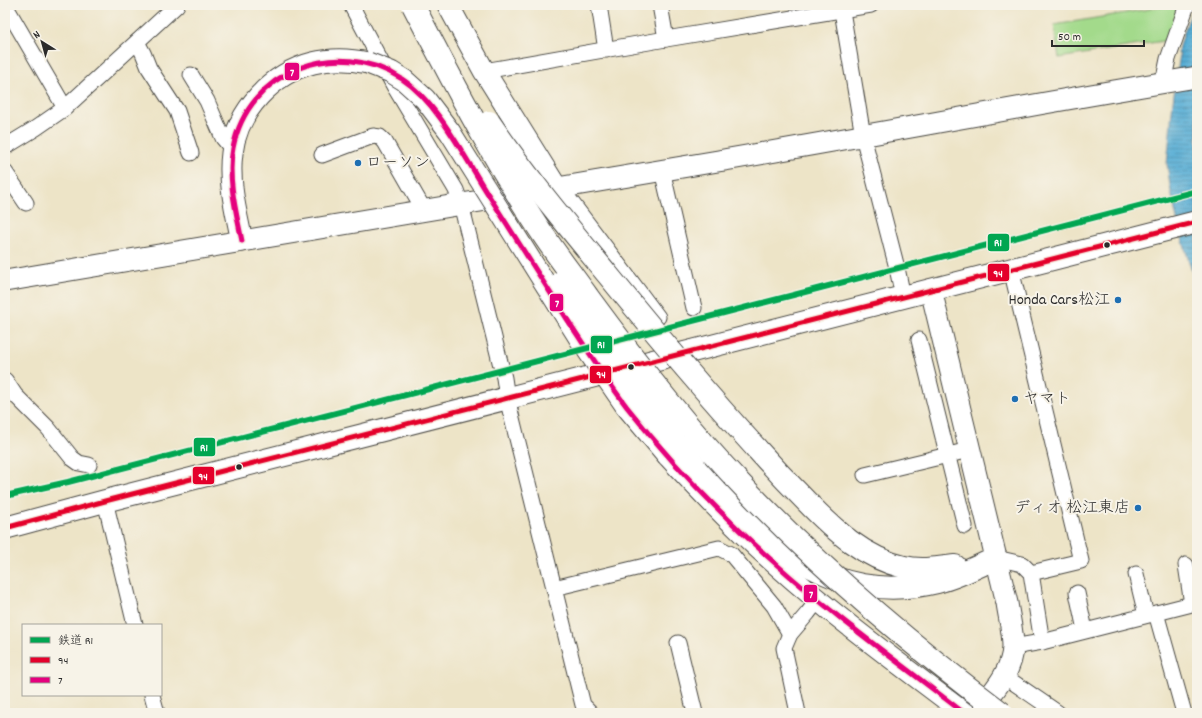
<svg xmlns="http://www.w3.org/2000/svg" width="1202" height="718" font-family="Dekko,'Klee One',sans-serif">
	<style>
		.grass { fill: #a3da8b; stroke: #67825b }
		.water { fill: url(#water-rules); stroke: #426c80 }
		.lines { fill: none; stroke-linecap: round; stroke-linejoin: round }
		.street-casing { stroke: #484742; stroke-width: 17 }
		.secondary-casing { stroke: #484742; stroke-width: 23 }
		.highway-casing { stroke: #484742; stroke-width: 24 }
		.street { stroke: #fff; stroke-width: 15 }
		.secondary { stroke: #fff; stroke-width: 21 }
		.highway { stroke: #fff; stroke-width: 22 }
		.secondary-bridge-casing { stroke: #484742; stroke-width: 23; stroke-linecap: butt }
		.highway-bridge-casing { stroke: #484742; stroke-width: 24; stroke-linecap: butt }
		.secondary-bridge { stroke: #fff; stroke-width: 21 }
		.highway-bridge { stroke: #fff; stroke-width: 22 }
		.bus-1-casing { stroke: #f7f3e8; stroke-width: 8 }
		.bus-2-casing { stroke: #f7f3e8; stroke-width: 8 }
		.bus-1 { stroke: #e4002b; stroke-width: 5 }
		.bus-2 { stroke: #e5007d; stroke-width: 5 }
		.rail-1-casing { stroke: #f7f3e8; stroke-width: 9 }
		.rail-1 { stroke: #00a651; stroke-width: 6 }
		.poi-dot { fill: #1f6fb2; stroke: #f7f3e8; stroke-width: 1.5 }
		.bus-dot { fill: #2b2b2b; stroke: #f7f3e8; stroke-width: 1.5 }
		.labels { text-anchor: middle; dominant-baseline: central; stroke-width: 4; stroke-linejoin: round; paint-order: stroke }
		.poi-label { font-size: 16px; fill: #2b2b2b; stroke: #f7f3e8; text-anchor: start }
		.line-badge { stroke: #f7f3e8; stroke-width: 1.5 }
		.badge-label { font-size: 11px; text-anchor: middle; font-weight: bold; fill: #fff }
	</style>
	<defs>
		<pattern id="water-rules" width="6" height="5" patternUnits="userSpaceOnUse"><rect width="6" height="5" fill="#58aed5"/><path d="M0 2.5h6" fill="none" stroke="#498ead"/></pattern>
	</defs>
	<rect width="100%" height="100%" fill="#f7f3e8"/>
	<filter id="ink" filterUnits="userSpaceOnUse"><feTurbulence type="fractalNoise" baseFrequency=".025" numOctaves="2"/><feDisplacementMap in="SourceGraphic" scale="8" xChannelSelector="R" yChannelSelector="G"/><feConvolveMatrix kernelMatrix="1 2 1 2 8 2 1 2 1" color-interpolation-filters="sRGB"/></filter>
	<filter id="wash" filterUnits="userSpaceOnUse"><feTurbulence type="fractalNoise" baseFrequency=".012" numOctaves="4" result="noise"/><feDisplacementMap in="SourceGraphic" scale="16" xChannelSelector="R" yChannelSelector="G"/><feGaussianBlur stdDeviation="0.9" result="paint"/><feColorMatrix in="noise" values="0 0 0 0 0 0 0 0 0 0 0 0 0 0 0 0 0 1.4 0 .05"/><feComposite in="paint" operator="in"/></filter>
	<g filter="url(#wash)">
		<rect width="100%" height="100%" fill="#ede4c7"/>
		<polygon class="grass" points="1173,5 1180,5 1169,40 1059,58 1054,25"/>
		<polygon class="water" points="1194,5 1197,5 1197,289 1178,224 1171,192 1167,164 1173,101 1180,54 1178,53 1185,29"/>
	</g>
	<g filter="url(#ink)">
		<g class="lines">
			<defs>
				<g id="street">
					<polyline points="5,5 65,108"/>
					<polyline points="351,5 394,86 456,190 461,204 504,378 507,398 579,689 583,705 591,713"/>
					<polyline points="599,5 606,50"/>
					<polyline points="660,5 666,39"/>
					<polyline points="841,5 863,136 897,268 903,297"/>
					<polyline points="137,42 143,53 149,68 177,111 191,153"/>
					<polyline points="484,71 666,39 871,5"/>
					<polyline points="191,75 207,101 223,138 228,144 233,145"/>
					<polyline points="1163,83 1168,59 1187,5"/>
					<polyline points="5,147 36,128 65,108 177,5"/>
					<polyline points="322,155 373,136 380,137 385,142 424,210"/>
					<polyline points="662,170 694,308"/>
					<polyline points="5,172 26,203"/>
					<polyline points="560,187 658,317"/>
					<polyline points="1011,269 1081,561 1031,573"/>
					<polyline points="919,340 965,526"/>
					<polyline points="5,380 15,395 48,428 72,458 79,463 89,465"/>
					<polyline points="865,475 969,450"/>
					<polyline points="105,501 135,625"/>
					<polyline points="996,558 1022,564 1031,573 1042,642"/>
					<polyline points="1136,574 1146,615"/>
					<polyline points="554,588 719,548 731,554 774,606 790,634"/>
					<polyline points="1077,593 1085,630"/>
					<polyline points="1156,613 1184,713"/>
					<polyline points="678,643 695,713"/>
					<polyline points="1013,647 1042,642 1192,604 1186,565"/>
					<polyline points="1004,676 1058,713"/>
					<polyline points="152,695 157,713"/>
					<polyline points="798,713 784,648 790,634 808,613 818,600"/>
				</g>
				<g id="secondary">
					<polyline points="448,5 484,71 557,188"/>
					<path d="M 242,241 C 236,212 228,182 232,153 C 237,110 273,73 313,63 C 332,58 350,59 368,63"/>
					<path d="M 5,281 C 242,239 480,201 718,161 C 878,134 1037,103 1197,77"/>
					<path d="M 931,290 L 1007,603 C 1009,617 1013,632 1013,646 C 1013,672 991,694 976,713"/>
					<path d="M 668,456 C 703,494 738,531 777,565 C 836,618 901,665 964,713"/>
				</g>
				<g id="highway">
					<path d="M 756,448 C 772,466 789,484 806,501 C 834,530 864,558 904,567 C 920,571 938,568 955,566"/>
					<path d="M 694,464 C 760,536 828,609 937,582 C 957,577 977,567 996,558"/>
					<polyline points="5,528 105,501 1197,222"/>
				</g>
			</defs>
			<use href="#street" class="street-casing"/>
			<use href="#secondary" class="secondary-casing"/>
			<use href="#highway" class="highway-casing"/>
			<use href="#street" class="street"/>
			<use href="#secondary" class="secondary"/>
			<use href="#highway" class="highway"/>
			<defs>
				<polyline id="secondary-bridge" points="368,63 391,72 404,80 425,99 450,132 580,339 626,406 668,456"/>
				<g id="highway-bridge">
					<path d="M 413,5 C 454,84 495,163 544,236 C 558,257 574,277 588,297 C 635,361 684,424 739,482 C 819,567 908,643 1002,713"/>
					<path d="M 489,122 C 525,175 567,225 608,275 C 656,334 705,392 756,448"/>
					<polyline points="561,282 614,364 662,426 694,464"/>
				</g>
			</defs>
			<use href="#secondary-bridge" class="secondary-bridge-casing"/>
			<use href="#highway-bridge" class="highway-bridge-casing"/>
			<use href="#secondary-bridge" class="secondary-bridge"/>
			<use href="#highway-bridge" class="highway-bridge"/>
			<defs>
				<polyline id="bus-1" points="5,528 105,501 1197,222"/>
				<path id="bus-2" d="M 242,241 C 236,212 227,177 233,148 C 248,70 337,36 402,79 C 437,102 464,156 486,191 C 510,229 534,267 558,305 C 580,339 602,374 627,407 C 672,464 722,516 776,564 C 835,617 901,664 964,713"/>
			</defs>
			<use href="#bus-1" class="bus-1-casing"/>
			<use href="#bus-2" class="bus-2-casing"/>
			<use href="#bus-1" class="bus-1"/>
			<use href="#bus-2" class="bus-2"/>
			<defs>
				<polyline id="rail-1" points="5,496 68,482 1197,191"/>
			</defs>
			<use href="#rail-1" class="rail-1-casing"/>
			<use href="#rail-1" class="rail-1"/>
		</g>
	</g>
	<g class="poi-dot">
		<circle cx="358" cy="163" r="4"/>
		<circle cx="1118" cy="300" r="4"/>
		<circle cx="1015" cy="399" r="4"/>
		<circle cx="1138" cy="508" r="4"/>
	</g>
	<g class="bus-dot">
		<circle cx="1107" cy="245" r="3.5"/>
		<circle cx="631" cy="367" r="3.5"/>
		<circle cx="239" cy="467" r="3.5"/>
	</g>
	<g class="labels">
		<g class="poi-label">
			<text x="366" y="163">ローソン</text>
			<text x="1110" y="300" text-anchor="end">Honda Cars松江</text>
			<text x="1023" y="399">ヤマト</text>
			<text x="1130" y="508" text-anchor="end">ディオ 松江東店</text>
		</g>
	</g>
	<g class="line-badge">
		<rect x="284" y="62" width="16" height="19" rx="4" fill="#e5007d"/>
		<rect x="987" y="233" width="23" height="19" rx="4" fill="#00a651"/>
		<rect x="987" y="263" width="23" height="19" rx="4" fill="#e4002b"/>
		<rect x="549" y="293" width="15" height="19" rx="4" fill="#e5007d"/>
		<rect x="590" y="335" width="23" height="19" rx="4" fill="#00a651"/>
		<rect x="589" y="365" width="23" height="19" rx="4" fill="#e4002b"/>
		<rect x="193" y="437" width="23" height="20" rx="4" fill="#00a651"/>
		<rect x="192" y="466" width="23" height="19" rx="4" fill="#e4002b"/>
		<rect x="803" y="584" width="15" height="19" rx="4" fill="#e5007d"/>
	</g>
	<g class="badge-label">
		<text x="292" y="76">7</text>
		<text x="998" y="246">R1</text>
		<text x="998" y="277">94</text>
		<text x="557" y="307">7</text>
		<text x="601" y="348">R1</text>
		<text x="601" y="378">94</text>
		<text x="204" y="451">R1</text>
		<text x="203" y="480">94</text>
		<text x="811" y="598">7</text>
	</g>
	<rect width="1202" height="718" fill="none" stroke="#f7f3e8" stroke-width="20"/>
	<rect x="22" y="624" width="140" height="72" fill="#f7f3e8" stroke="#a5a39c"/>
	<rect x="30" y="637" width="20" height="6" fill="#00a651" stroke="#a5a39c"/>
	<text x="58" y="644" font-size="12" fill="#2b2b2b">鉄道 R1</text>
	<rect x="30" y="657" width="20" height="6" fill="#e4002b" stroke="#a5a39c"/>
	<text x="58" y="664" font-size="12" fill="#2b2b2b">94</text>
	<rect x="30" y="677" width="20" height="6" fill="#e5007d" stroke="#a5a39c"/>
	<text x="58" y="684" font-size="12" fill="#2b2b2b">7</text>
	<g transform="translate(42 42) rotate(323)" stroke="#f7f3e8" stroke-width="3" paint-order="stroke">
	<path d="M0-3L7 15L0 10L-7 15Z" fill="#2b2b2b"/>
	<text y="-6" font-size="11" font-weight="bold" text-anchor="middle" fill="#2b2b2b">N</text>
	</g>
	<path d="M1052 40v6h92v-6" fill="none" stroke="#2b2b2b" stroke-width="2"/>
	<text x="1058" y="40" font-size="12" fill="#2b2b2b" stroke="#f7f3e8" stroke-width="3" paint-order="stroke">50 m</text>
</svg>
